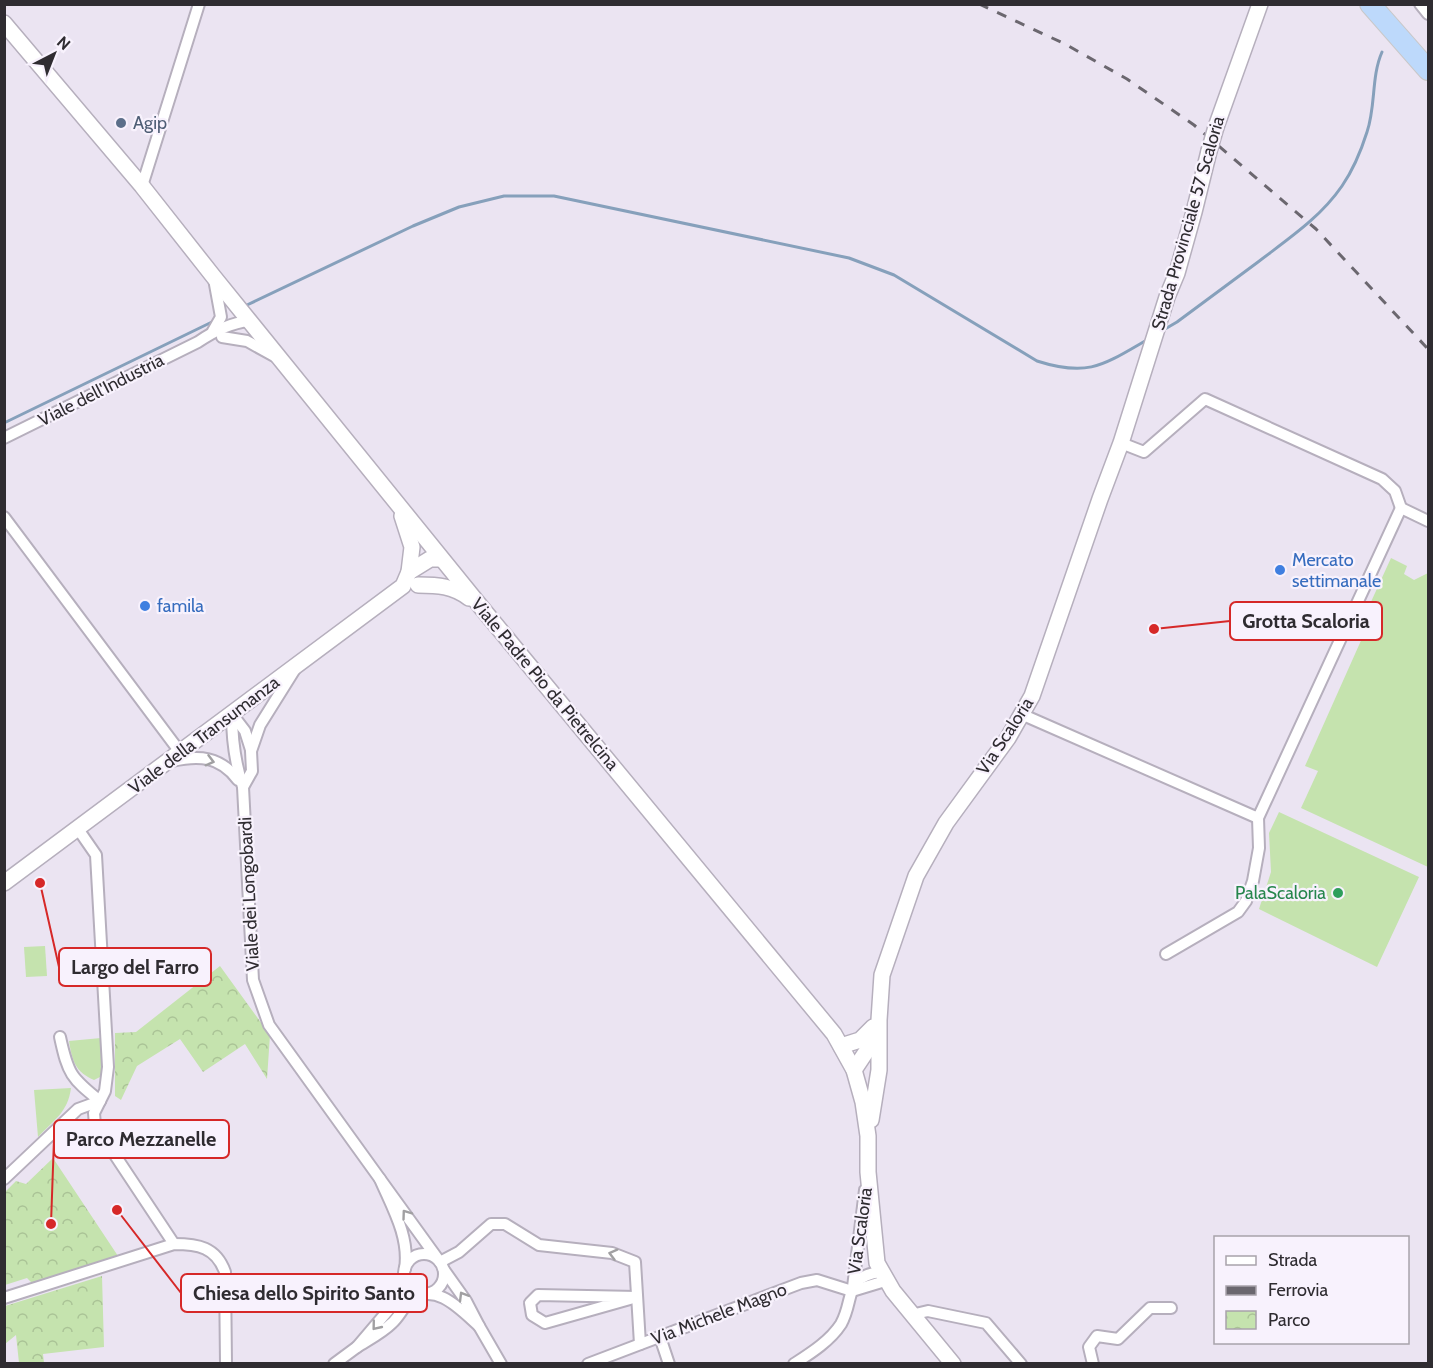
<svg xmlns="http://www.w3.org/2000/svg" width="1433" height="1368" font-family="Cabin,sans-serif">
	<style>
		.grass { fill: #c5e3ae }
		.park { fill: url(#park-crowns) }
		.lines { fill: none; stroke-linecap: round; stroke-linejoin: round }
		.stream { stroke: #86a0bb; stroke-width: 3 }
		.street-casing { stroke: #b6afbd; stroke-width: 14 }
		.secondary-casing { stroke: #b6afbd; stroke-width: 18 }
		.highway-casing { stroke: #c9c8c9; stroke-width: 22 }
		.street { stroke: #fff; stroke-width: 10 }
		.secondary { stroke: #fff; stroke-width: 15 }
		.highway { stroke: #bdd9fb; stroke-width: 20 }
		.rail { stroke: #6b676f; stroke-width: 3; stroke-dasharray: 10 10; stroke-linecap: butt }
		.secondary-bridge-casing { stroke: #b6afbd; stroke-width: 18; stroke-linecap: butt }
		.secondary-bridge { stroke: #fff; stroke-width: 15 }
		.oneway { stroke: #a1a0a2 }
		.service-dot { fill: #5c6f8a; stroke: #f8f2fd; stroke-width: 2 }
		.shop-dot { fill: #3f7fe0; stroke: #f8f2fd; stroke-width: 2 }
		.leisure-dot { fill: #2e9e5b; stroke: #f8f2fd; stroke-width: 2 }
		.labels { text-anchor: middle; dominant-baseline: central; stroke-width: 4.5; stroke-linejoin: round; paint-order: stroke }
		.service-label { font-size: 18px; fill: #4e5e75; stroke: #f8f2fd; text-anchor: start }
		.street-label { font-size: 18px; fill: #2f2c31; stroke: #f8f2fd }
		.shop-label { font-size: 18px; fill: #366cbe; stroke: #f8f2fd; text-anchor: start }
		.leisure-label { font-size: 18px; fill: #27864d; stroke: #f8f2fd; text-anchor: end }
		.leader { fill: none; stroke: #d62828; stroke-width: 2 }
		.callout-dot { fill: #d62828; stroke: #f8f2fd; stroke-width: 2 }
		.callout { fill: #f8f2fd; stroke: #d62828; stroke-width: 2 }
		.callout-label { font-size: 20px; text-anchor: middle; font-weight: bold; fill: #2f2c31 }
	</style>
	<defs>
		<pattern id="park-crowns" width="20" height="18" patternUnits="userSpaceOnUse" patternTransform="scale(1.5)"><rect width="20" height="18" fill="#c5e3ae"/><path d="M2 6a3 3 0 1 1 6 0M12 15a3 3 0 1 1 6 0" fill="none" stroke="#aac396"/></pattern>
	</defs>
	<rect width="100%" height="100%" fill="#ebe4f2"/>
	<g class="grass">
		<polygon points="1391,558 1407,566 1404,574 1414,580 1428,573 1428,867 1301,808 1318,771 1305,766 1376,607 1370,604"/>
		<polygon points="1279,812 1419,877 1377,967 1259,909 1271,872 1269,833"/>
		<polygon points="45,946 47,976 26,977 24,947"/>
		<path d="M 101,1038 L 102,1076 L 94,1080 C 75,1072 72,1060 69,1041 Z"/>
		<path d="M 71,1088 C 68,1112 54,1120 38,1137 L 34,1090 Z"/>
	</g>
	<g class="park">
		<polygon points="220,966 270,1035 267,1079 245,1044 203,1072 180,1039 137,1066 121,1100 115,1096 115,1033 136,1032"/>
		<polygon points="53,1158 118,1256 33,1284 27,1278 5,1285 5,1192 16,1181 26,1184"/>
		<polygon points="102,1276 104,1347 43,1354 44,1363 19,1363 16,1335 5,1344 5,1306"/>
	</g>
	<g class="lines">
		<g class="stream">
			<path d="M 247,305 L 413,226 L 459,207 L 504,196 L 554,196 L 849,258 L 894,275 L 1037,361 C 1087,377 1102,366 1145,341"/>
			<path d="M 1165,329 L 1177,322 C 1204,302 1231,282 1258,262 C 1288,239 1320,218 1342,186 C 1353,170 1361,151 1367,132 C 1376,106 1371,77 1382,52"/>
			<polyline points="4,423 214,321"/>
		</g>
		<defs>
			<g id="street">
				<polyline points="1420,4 1428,14"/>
				<polyline points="142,186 199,4"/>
				<polyline points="213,331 221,317 214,279"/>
				<polyline points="222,337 247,341 274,356"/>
				<path d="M 4,438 L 198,342 C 214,331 230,323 249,321"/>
				<polyline points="1121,443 1144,452 1205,399 1382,479 1395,491 1401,508"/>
				<polyline points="4,517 180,752"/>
				<path d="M 232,714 C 232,739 235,763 243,787 L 253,980 L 269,1025 L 380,1179"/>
				<polyline points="232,714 245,731 251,750"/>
				<polyline points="1021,714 1258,818 1401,508 1428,521"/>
				<path d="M 172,761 C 199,755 220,756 238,780"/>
				<polyline points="243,787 252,771 251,751 260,725 295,669"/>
				<polyline points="78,829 96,855 108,1067 105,1091 94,1113 95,1125 174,1244"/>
				<polyline points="1166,954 1238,912 1246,901 1253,881 1259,848 1258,818"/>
				<path d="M 60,1037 C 68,1074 71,1078 100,1101"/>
				<polyline points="4,1179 78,1109 100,1101"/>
				<circle cx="424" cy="1274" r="20"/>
				<path d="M 405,1269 C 410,1237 392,1207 380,1179 L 440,1262 L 459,1252 L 491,1224 L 505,1224 L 539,1245 L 612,1253 L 635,1262 L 640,1344"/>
				<path d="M 404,1275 L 391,1307 L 357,1347 C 368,1340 382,1333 392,1323 C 399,1317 403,1307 410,1301 C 435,1280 462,1311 479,1326 L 466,1301 L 444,1270"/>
				<polyline points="853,1287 865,1190"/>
				<polyline points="852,1291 885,1281"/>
				<polygon points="538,1295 637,1297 545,1323 532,1315 530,1303"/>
				<path d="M 4,1298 L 174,1244 C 198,1244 216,1247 225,1272 L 226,1364"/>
				<polyline points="911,1315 928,1311 986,1323 1021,1364"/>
				<polyline points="479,1326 501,1364"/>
				<polyline points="660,1337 669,1364"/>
				<polyline points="334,1364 357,1347"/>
				<polyline points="588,1364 801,1283 817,1280 852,1291"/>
				<path d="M 794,1364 C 811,1353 830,1341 841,1324 C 855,1299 843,1277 880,1272"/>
				<polyline points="1093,1364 1089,1347 1097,1336 1118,1339 1150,1308 1171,1308"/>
			</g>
			<g id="secondary">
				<polyline points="4,23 142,186 213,276 481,607 834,1034 854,1070 863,1102 868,1136 868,1172 877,1263 893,1291 953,1364"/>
				<polyline points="1216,127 1260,4"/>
				<polyline points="402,516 412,547 409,572"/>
				<path d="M 418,585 C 438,585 453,586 469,598"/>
				<polyline points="4,883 403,586 409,572 430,559 441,559"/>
				<polyline points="841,1046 860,1040 873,1027"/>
				<polyline points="854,1070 868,1049 876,1029"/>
				<polyline points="871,1120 879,1070 879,1020 882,975 916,876 946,823 1008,738 1032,696 1100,499 1121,443 1167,297 1177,273 1194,212 1209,151"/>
			</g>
			<polyline id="highway" points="1370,4 1428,70"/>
		</defs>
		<use href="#street" class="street-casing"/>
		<use href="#secondary" class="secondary-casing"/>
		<use href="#highway" class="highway-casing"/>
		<use href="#street" class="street"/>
		<use href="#secondary" class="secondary"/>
		<use href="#highway" class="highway"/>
		<polyline class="rail" points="979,4 1065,44 1127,79 1194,125 1316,229 1428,349"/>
		<defs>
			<polyline id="secondary-bridge" points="1209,151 1216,127"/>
		</defs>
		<use href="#secondary-bridge" class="secondary-bridge-casing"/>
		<use href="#secondary-bridge" class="secondary-bridge"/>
	</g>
	<defs><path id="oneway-chevron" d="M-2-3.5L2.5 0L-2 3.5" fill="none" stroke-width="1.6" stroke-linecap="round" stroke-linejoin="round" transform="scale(1.5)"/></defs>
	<g class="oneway">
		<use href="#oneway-chevron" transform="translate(210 761) rotate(15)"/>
		<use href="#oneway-chevron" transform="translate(406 1214) rotate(-126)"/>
		<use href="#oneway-chevron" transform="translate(613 1254) rotate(-165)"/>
		<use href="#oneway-chevron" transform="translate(463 1296) rotate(-121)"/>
		<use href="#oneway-chevron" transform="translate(376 1326) rotate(129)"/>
	</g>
	<circle class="service-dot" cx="121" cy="123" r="6"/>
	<g class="shop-dot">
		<circle cx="1280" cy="570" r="6"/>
		<circle cx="145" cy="606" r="6"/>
	</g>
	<circle class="leisure-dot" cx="1338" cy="893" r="6"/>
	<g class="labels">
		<g class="service-label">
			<text x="133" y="123">Agip</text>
		</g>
		<g class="street-label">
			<text transform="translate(1188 223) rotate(-74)">Strada Provinciale 57 Scaloria</text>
			<text transform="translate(101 390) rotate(-27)">Viale dell'Industria</text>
			<text transform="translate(545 684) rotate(50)">Viale Padre Pio da Pietrelcina</text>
			<text transform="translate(204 735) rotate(-37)">Viale della Transumanza</text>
			<text transform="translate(1005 736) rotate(-57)">Via Scaloria</text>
			<text transform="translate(249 894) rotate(-93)">Viale dei Longobardi</text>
			<text transform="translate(860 1231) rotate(-82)">Via Scaloria</text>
			<text transform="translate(719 1314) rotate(-21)">Via Michele Magno</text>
		</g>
		<g class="shop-label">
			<text x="1292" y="560">Mercato<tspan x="1292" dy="21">settimanale</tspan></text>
			<text x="157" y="606">famila</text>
		</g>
		<g class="leisure-label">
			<text x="1326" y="893">PalaScaloria</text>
		</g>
	</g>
	<path class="leader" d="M1154 629L1230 621M40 883L59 967M51 1224L54 1139M117 1210L181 1293"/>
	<g class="callout-dot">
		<circle cx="1154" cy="629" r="6"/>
		<circle cx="40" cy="883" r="6"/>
		<circle cx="51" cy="1224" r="6"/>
		<circle cx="117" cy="1210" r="6"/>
	</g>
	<g class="callout">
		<rect x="1230" y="602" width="152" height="38" rx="6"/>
		<rect x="59" y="948" width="152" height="38" rx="6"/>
		<rect x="54" y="1120" width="175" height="38" rx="6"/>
		<rect x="181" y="1274" width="246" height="38" rx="6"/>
	</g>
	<g class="callout-label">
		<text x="1306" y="628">Grotta Scaloria</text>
		<text x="135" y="974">Largo del Farro</text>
		<text x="141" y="1146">Parco Mezzanelle</text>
		<text x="304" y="1300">Chiesa dello Spirito Santo</text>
	</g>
	<rect width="1433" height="1368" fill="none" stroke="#2f2c31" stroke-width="12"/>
	<rect x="1214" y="1236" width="195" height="108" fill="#f8f2fd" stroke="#a8a3ab" stroke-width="1.5"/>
	<rect x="1226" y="1256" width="30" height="9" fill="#ffffff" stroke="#a8a3ab" stroke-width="1.5"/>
	<text x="1268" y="1266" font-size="18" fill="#2f2c31">Strada</text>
	<rect x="1226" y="1286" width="30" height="9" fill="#6b676f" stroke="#a8a3ab" stroke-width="1.5"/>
	<text x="1268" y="1296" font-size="18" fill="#2f2c31">Ferrovia</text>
	<rect x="1226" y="1311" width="30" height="18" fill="url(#park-crowns)" stroke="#a8a3ab" stroke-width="1.5"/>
	<text x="1268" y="1326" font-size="18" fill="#2f2c31">Parco</text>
	<g transform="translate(54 54) rotate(42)" stroke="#f8f2fd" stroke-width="4.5" paint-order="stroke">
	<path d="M0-4.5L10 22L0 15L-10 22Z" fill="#2f2c31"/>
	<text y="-9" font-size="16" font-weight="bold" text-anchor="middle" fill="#2f2c31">N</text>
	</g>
</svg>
